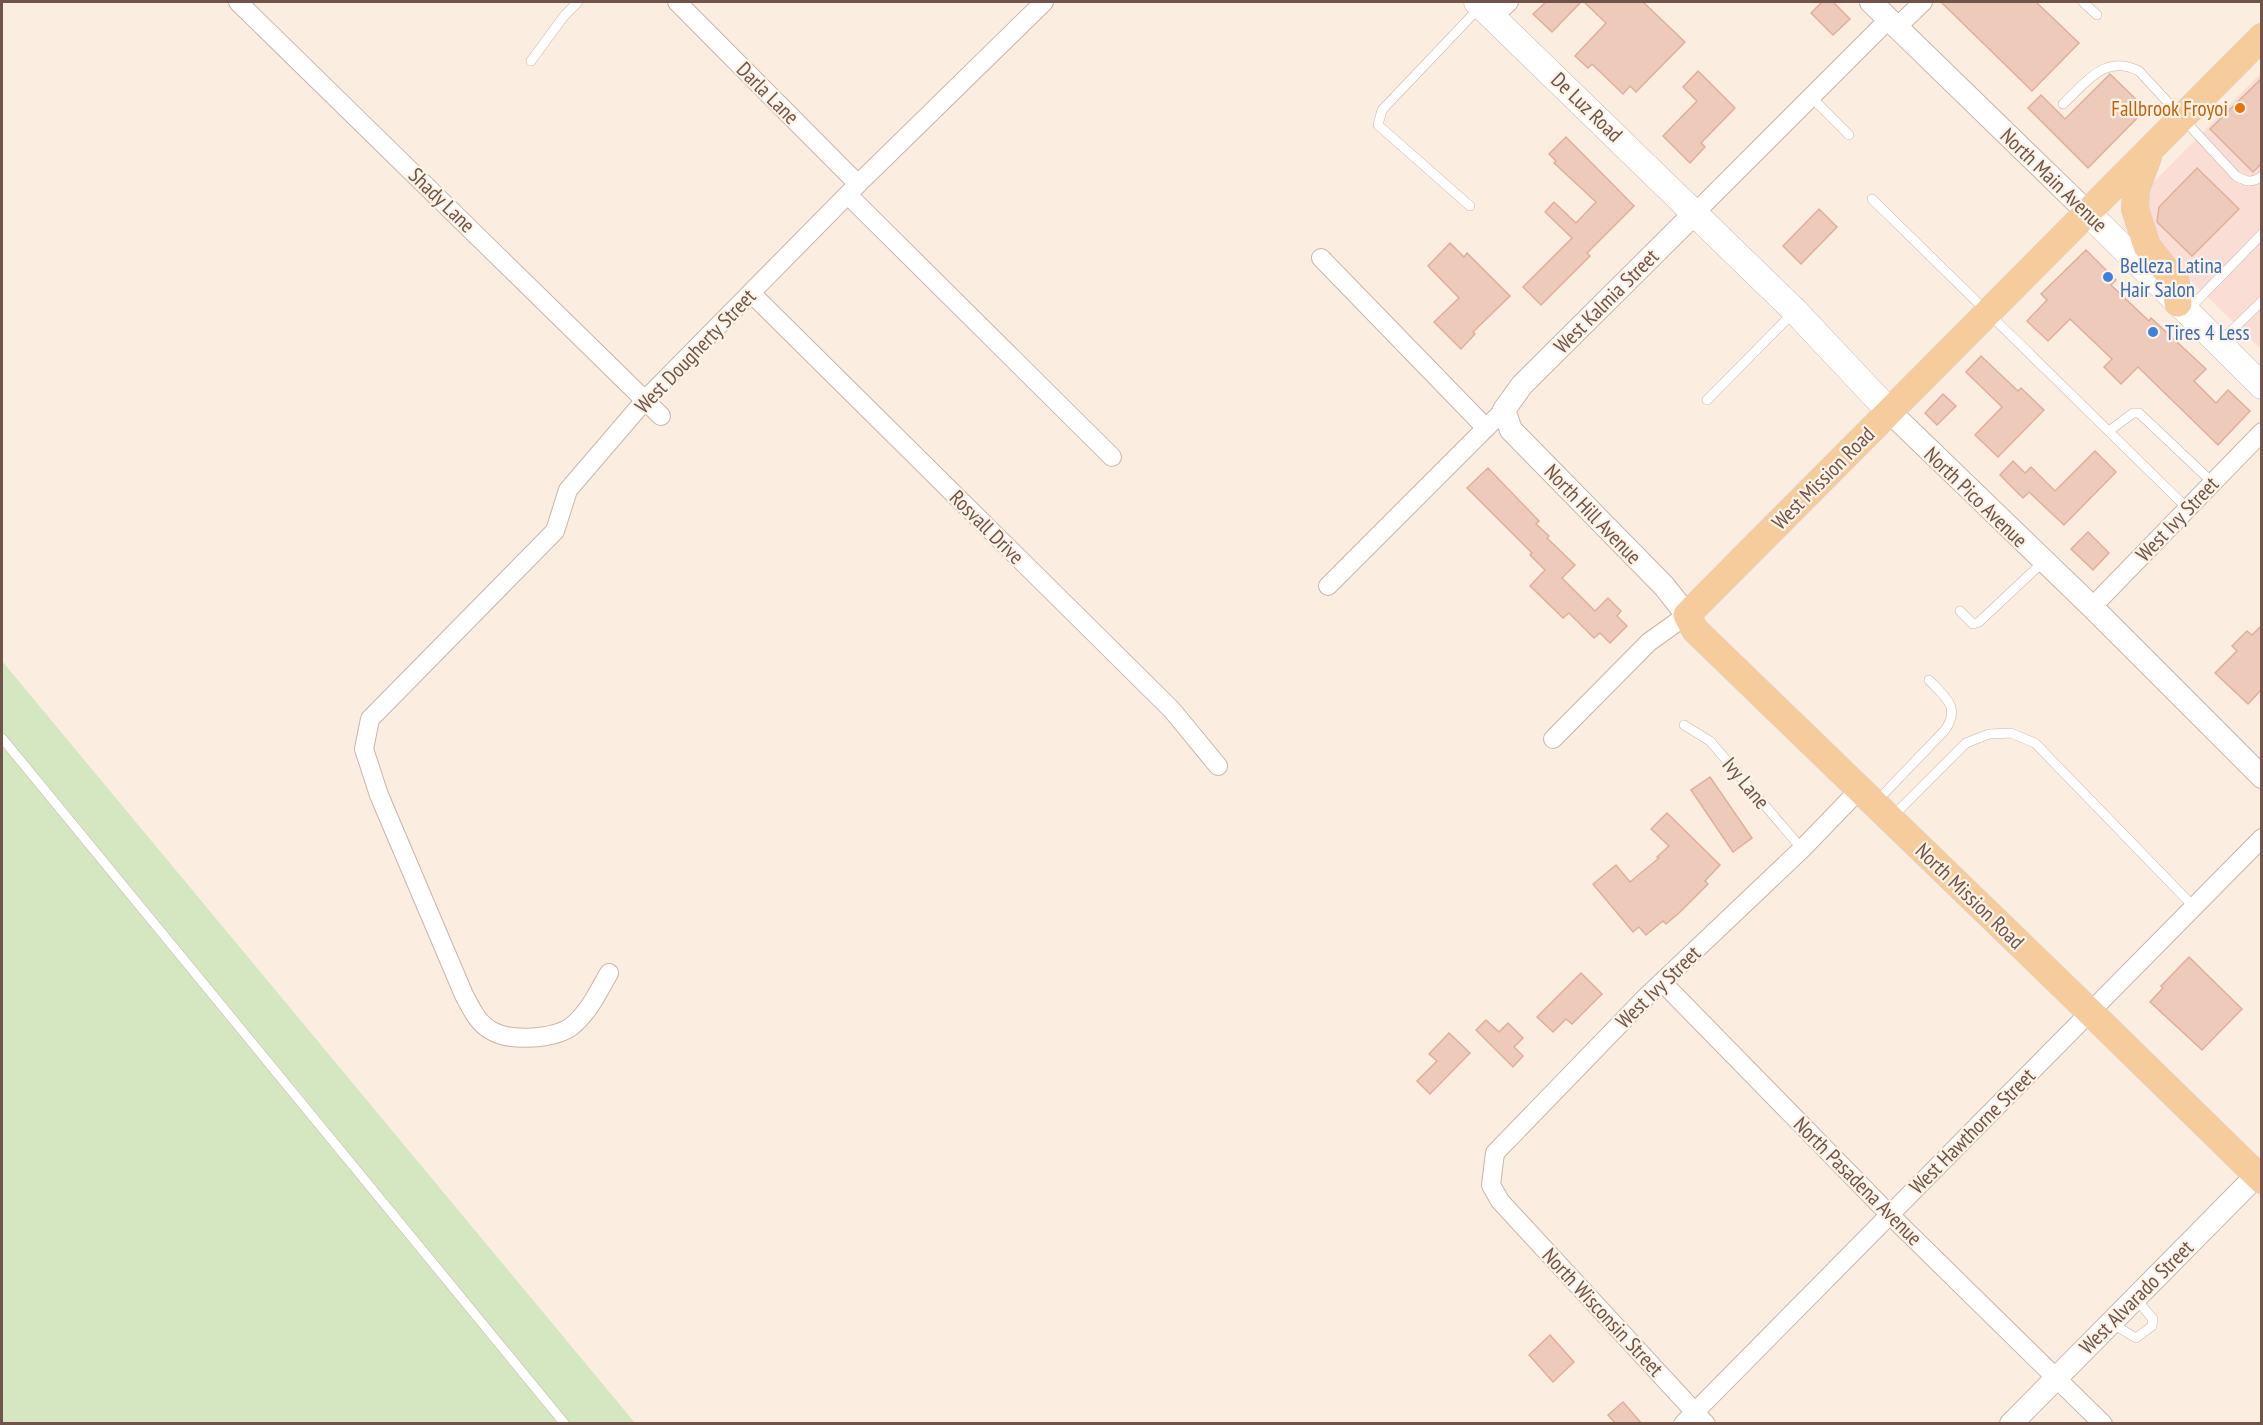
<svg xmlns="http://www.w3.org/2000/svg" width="2263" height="1425" font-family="'PT Sans Narrow',sans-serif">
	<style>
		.commercial { fill: #faddd5 }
		.green { fill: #d4e7c1 }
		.building { fill: #eecaba; stroke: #e0af9c; stroke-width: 1.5 }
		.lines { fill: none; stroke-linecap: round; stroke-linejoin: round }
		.service-casing { stroke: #cab5a9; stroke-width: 10 }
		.minor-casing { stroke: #cab5a9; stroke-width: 20 }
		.tertiary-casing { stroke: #cab5a9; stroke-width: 24 }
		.secondary-casing { stroke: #d0b6a9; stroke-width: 27 }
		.primary-casing { stroke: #d7cfcc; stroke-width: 28 }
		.service { stroke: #fff; stroke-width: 9 }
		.minor { stroke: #fff; stroke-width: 18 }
		.tertiary { stroke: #fff; stroke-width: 22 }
		.secondary { stroke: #fff; stroke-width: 26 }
		.primary { stroke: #f6cc9c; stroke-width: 27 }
		.food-dot { fill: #e8710a; stroke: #fef3e7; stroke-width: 2 }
		.shop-dot { fill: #3f7fe0; stroke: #fef3e7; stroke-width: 2 }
		.labels { text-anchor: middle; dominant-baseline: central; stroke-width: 4.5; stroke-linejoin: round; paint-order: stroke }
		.street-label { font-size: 21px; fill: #70544a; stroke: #fef3e7 }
		.food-label { font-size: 21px; fill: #c56008; stroke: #fef3e7; text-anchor: end }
		.shop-label { font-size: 21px; fill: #366cbe; stroke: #fef3e7; text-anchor: start }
	</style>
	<rect width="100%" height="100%" fill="#fbeee1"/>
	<polygon class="commercial" points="2261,73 2261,349 2150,241 2146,190"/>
	<polygon class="green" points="2,661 635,1423 2,1423"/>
	<g class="building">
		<polygon points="1546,2 1581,2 1552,32 1533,14"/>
		<polygon points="1584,2 1643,2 1685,42 1636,92 1630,86 1623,94 1592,64 1588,68 1575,56 1606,23"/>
		<polygon points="1822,2 1833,2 1850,19 1833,35 1811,13"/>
		<polygon points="1941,2 2036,2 2079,43 2032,91"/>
		<polygon points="1698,71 1735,108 1701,143 1705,147 1690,163 1663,136 1697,101 1683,87"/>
		<polygon points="2110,74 2146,109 2088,168 2028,108 2041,95 2065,119"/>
		<polygon points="2262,78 2262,163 2253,172 2210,129"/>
		<polygon points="1566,137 1634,206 1587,253 1590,256 1541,305 1523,287 1572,238 1545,212 1554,202 1576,223 1596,202 1554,163 1556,161 1549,154"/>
		<polygon points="2197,168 2239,209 2192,256 2157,222 2159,207"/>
		<polygon points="1819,209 1837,227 1801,264 1783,246"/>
		<polygon points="1450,243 1464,257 1467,253 1510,296 1473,332 1475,334 1461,349 1434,322 1459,298 1428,266"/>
		<polygon points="2086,250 2116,280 2111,285 2149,321 2151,318 2206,369 2194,381 2216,403 2228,390 2250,411 2218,445 2138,367 2121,384 2104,367 2112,359 2070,319 2048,341 2027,321 2047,300 2041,294"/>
		<polygon points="1981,356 2018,391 2021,388 2044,410 1998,457 1975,435 2002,407 1966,372"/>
		<polygon points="1943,394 1956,406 1937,425 1925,413"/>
		<polygon points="2095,451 2116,472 2064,525 2029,492 2023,498 2000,475 2013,461 2025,473 2031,467 2055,491"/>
		<polygon points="1488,468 1539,521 1536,524 1549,536 1547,538 1575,565 1562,578 1595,611 1608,598 1621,611 1617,616 1627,626 1610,643 1600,633 1594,638 1569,613 1563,618 1530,586 1545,570 1530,555 1532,553 1467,488"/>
		<polygon points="2088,532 2109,553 2093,570 2071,549"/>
		<polygon points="2262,625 2262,689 2248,704 2215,673 2237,651 2232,646 2247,631 2252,635"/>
		<polygon points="1710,777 1752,838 1733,852 1691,790"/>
		<polygon points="1667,813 1720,865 1705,881 1708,884 1679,913 1666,924 1663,921 1646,935 1639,927 1633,932 1593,884 1616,865 1630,882 1659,858 1657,857 1669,846 1651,829"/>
		<polygon points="2189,957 2242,1009 2202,1050 2150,1002 2163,988 2161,986"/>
		<polygon points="1581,973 1602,994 1572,1024 1566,1019 1553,1032 1537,1017"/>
		<polygon points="1486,1020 1499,1032 1508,1023 1523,1038 1514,1047 1523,1056 1513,1067 1476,1030"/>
		<polygon points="1449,1033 1470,1053 1430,1094 1417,1081 1437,1061 1429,1054"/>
		<polygon points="1550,1335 1574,1362 1553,1382 1529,1355"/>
		<polygon points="1623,1402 1642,1424 1616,1424 1608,1415"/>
	</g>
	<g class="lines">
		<defs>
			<g id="service">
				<polyline points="2083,2 2097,15"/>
				<polyline points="531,61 564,16 578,2"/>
				<polyline points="1811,97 1849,135"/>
				<path d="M 2063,104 C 2087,82 2104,54 2139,71 L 2236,176 C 2245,181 2252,184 2262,176"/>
				<polyline points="1872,199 2187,508"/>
				<polyline points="1470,206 1378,125 1382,110 1480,7"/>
				<polyline points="2188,310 2262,234"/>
				<polyline points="2220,342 2262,301"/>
				<polyline points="1707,400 1793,313"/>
				<polyline points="2109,431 2133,413 2139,413 2212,482"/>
				<polyline points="1960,611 1973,624 1979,622 2043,562"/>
				<polyline points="1684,725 1710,741 1802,849"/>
				<polyline points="2,738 565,1424"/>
				<path d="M 1876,802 L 1945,730 C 1961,707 1945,697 1929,680"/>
				<polyline points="1892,817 1966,743 1989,734 2011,733 2035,743 2194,907"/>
				<polyline points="2111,1323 2136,1338 2152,1326 2153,1319 2135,1298"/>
			</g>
			<g id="minor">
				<polyline points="238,2 661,416"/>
				<polyline points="677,2 858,184"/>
				<polyline points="1493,17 1509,2"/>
				<polyline points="1897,27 1923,2"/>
				<polyline points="848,195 1112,457"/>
				<polyline points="1696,212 1889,19"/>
				<polyline points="1321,258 1486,428"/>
				<polyline points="751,293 1172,710 1218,766"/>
				<polyline points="1328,586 1504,410"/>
				<polyline points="2092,607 2262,432"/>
				<polyline points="1553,739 1649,642 1687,615"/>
				<path d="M 609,973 C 598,992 589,1012 572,1026 C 555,1039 511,1042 492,1031 C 478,1024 471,1008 464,995 L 379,795 L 364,749 L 370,719 L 555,531 L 568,490 L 646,399 L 858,184 L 1044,2"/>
				<polyline points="1662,982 1889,1214 2103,1424"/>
				<polyline points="1683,1424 2262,838"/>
				<polyline points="1706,1424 1500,1201 1491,1185 1495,1153 1646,997 1802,849 1860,789"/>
			</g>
			<g id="tertiary">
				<polyline points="1871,2 2087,212"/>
				<polyline points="1889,411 2092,607 2262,777"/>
				<polyline points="1687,615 1664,586 1511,430 1504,410 1522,385 1696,212"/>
				<polyline points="2011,1424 2262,1170"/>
			</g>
			<g id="secondary">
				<polyline points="1477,2 1795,311 1889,411"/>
				<polyline points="2087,212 2262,386"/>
			</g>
			<g id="primary">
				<polyline points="2262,37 1687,615 1695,630 2090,1012 2262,1180"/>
				<polyline points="2148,157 2136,189 2135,209 2147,246 2176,283 2178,303"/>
			</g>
		</defs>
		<use href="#service" class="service-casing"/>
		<use href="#minor" class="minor-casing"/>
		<use href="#tertiary" class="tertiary-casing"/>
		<use href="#secondary" class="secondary-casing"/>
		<use href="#primary" class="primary-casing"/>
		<use href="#service" class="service"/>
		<use href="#minor" class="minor"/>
		<use href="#tertiary" class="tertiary"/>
		<use href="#secondary" class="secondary"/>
		<use href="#primary" class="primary"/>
	</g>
	<circle class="food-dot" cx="2240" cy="108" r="6"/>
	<g class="shop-dot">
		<circle cx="2108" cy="277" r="6"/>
		<circle cx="2153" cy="332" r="6"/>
	</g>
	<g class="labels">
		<g class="street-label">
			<text transform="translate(768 93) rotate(45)">Darla Lane</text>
			<text transform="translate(1587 107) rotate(44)">De Luz Road</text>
			<text transform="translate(2054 180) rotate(44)">North Main Avenue</text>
			<text transform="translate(442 200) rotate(44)">Shady Lane</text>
			<text transform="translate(1606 301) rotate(-45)">West Kalmia Street</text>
			<text transform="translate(695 351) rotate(-46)">West Dougherty Street</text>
			<text transform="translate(1823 478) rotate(-45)">West Mission Road</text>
			<text transform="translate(1976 497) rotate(44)">North Pico Avenue</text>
			<text transform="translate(1593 514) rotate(46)">North Hill Avenue</text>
			<text transform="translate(2177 519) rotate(-46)">West Ivy Street</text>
			<text transform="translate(987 527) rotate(45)">Rosvall Drive</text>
			<text transform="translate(1746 783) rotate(50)">Ivy Lane</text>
			<text transform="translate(1970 896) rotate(44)">North Mission Road</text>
			<text transform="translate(1658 987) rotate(-44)">West Ivy Street</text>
			<text transform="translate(1972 1131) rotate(-45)">West Hawthorne Street</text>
			<text transform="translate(1858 1181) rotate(45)">North Pasadena Avenue</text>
			<text transform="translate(2136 1297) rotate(-45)">West Alvarado Street</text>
			<text transform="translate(1603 1312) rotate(47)">North Wisconsin Street</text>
		</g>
		<g class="food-label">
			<text x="2228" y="108">Fallbrook Froyoi</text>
		</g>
		<g class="shop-label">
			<text x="2120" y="265">Belleza Latina<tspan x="2120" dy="24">Hair Salon</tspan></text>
			<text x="2165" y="332">Tires 4 Less</text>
		</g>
	</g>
	<rect width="2263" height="1425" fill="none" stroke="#70544a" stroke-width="6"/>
</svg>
